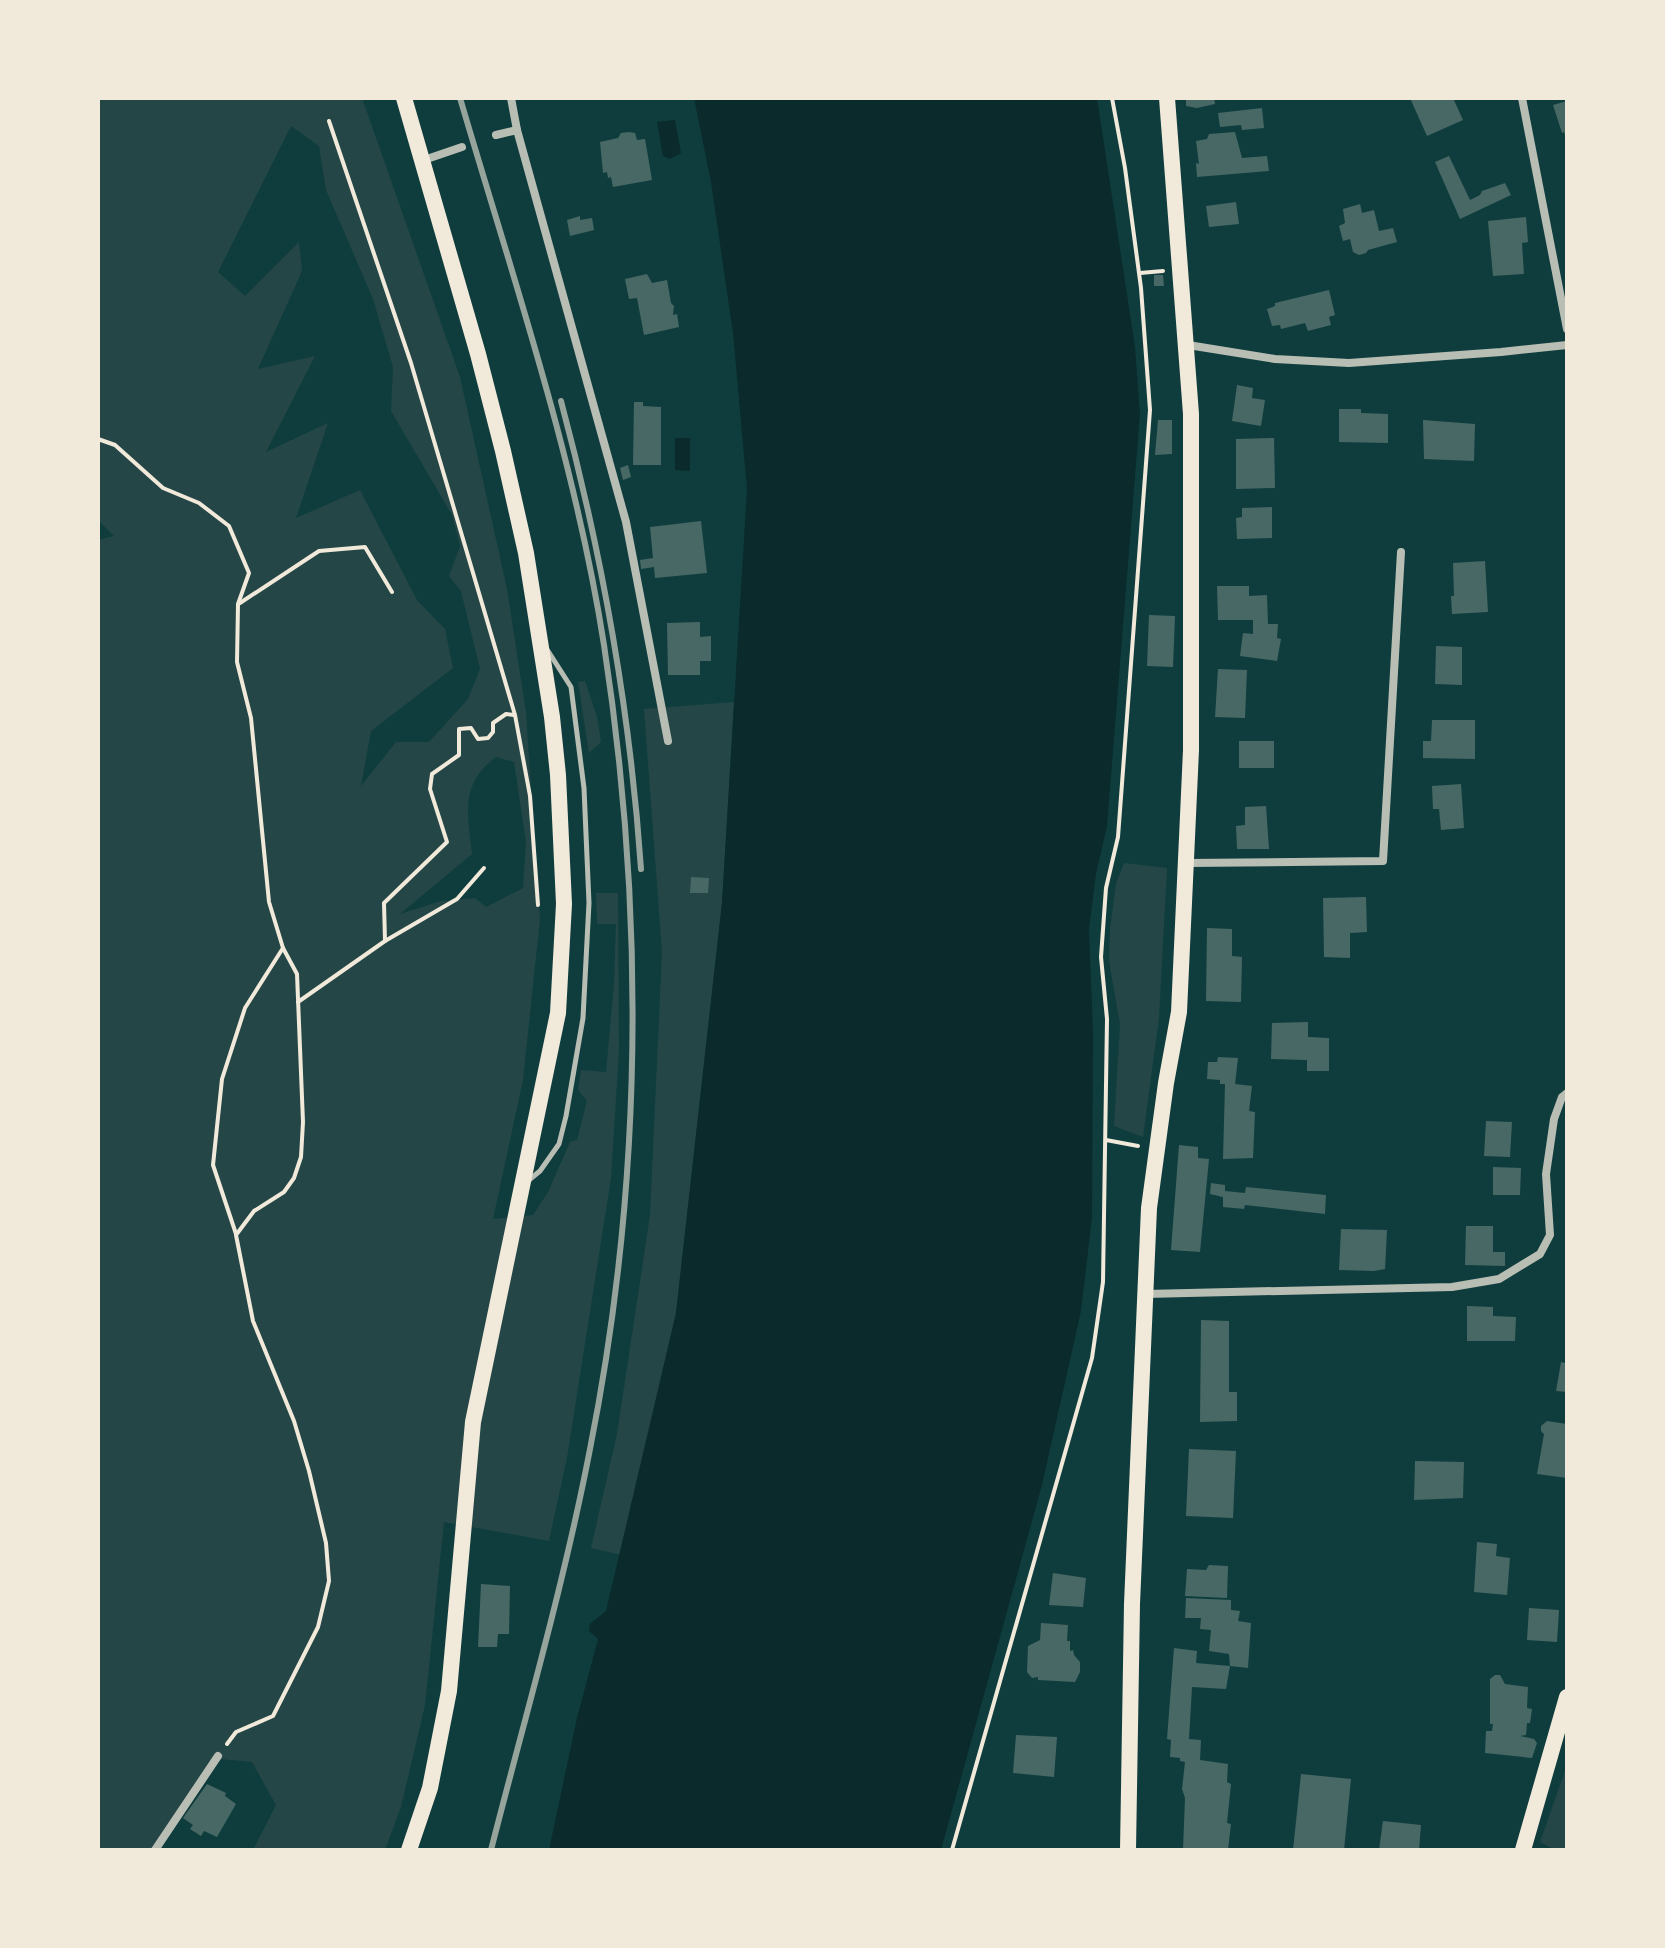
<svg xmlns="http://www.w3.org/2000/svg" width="1665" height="1948" font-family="Montserrat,sans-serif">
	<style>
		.green { fill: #244646; fill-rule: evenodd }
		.water { fill: #0a2a2b }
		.building { fill: #486865 }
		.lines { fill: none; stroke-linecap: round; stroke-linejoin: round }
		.path { stroke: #f1e9da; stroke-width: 4 }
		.service { stroke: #b8beb3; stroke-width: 5 }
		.minor { stroke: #b8beb3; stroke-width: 8 }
		.secondary { stroke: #f1e9da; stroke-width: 16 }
		.primary { stroke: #f1e9da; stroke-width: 16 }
		.rail { stroke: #97a49c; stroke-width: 6 }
	</style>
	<rect width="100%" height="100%" fill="#0f3d3e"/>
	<g class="green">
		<path d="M 98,98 L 362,98 L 460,377 L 507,589 L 526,712 L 540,919 L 523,1080 L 493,1219 L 533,1215 L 548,1192 L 570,1142 L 577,1140 L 587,1101 L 578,1090 L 581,1070 L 606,1072 L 614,984 L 616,924 L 597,924 L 596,893 L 618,893 L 619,1050 L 611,1178 L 567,1458 L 549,1541 L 444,1522 L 425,1705 L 401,1807 L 385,1850 L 253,1850 L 276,1805 L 252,1762 L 220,1759 L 152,1850 L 98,1850 L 98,540 L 114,536 L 98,520 ZM 291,126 L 319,146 L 326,190 L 373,299 L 393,367 L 391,411 L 452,515 L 460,546 L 449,576 L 461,591 L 480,669 L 468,699 L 429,742 L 396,742 L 361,786 L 371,731 L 453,668 L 445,629 L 417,600 L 360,490 L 296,518 L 328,423 L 266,452 L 315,356 L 258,369 L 302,271 L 299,242 L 245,296 L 218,272 ZM 496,757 L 514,762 L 526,842 L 523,888 L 486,907 L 475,898 L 441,901 L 400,914 L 472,854 C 468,813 459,785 496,757 Z"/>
		<polygon points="585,681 597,717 601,742 589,753 578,682"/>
		<polygon points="734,702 722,903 676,1313 621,1555 591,1548 617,1434 650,1215 662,952 644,709"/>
		<polygon points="1124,863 1167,868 1159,1018 1143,1137 1114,1126 1120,1024 1109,961 1110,928 1116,884"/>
		<polygon points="1567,1765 1567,1850 1555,1850 1540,1842"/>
	</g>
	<g class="water">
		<polygon points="694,98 1097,98 1135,347 1140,414 1107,826 1096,874 1089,929 1093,1033 1092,1217 1081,1311 1042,1485 941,1850 549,1850 577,1718 598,1639 589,1631 590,1624 606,1611 676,1313 722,903 747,489 733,333 711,182"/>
		<polygon points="675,120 681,153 670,159 663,156 657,122"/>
		<polygon points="675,438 690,438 690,471 675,470"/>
	</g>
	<g class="building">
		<polygon points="1186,98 1214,98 1215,104 1197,108 1186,106"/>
		<polygon points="1410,98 1453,98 1463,120 1427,136"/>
		<polygon points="1567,101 1567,139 1566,139 1564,132 1562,133 1553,105"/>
		<polygon points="1262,108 1264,128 1242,130 1241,125 1220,127 1218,113"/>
		<polygon points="629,132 635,133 637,140 645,139 652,180 613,187 611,177 608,178 607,172 603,173 600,142 618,138 621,133"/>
		<polygon points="1235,132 1242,158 1267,156 1269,171 1197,177 1196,163 1199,164 1196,141 1207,139 1209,134"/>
		<polygon points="1449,156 1470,200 1480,195 1482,191 1505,183 1511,195 1460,219 1435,162"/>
		<polygon points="1236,202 1239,224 1209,227 1206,206"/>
		<polygon points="1360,204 1362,213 1374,210 1379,231 1393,228 1397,242 1368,250 1366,253 1359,255 1353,252 1350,239 1343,241 1339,226 1345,223 1343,209"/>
		<polygon points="580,216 580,220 592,218 594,230 570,236 567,220"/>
		<polygon points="1526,217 1528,242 1522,243 1524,274 1493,276 1488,221"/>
		<polygon points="647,274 652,283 667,280 671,303 674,306 673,315 677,314 679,327 644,335 637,298 629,299 625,279"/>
		<polygon points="1154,275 1163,275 1164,286 1154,286"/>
		<polygon points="1329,290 1335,315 1329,317 1331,325 1308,331 1305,323 1281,329 1280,325 1272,326 1267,309 1275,306 1275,303"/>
		<polygon points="1237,385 1253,388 1252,398 1265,400 1261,426 1232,421"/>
		<polygon points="634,402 643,402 643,406 661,407 661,465 633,465"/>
		<polygon points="1339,409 1361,409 1361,413 1388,414 1388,443 1339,442"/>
		<polygon points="1158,420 1172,420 1172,454 1155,455"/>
		<polygon points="1423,420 1475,424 1474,461 1424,459"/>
		<polygon points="1274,438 1275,488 1236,489 1236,439"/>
		<polygon points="628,465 631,477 623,480 620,468"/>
		<polygon points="1272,507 1272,538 1237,539 1236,518 1242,517 1242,508"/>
		<polygon points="701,521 707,573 655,578 654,567 641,569 640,560 653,558 650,527"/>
		<polygon points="1485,561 1488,612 1452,614 1451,596 1454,596 1453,563"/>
		<polygon points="1217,586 1249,586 1249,596 1267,595 1268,624 1278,624 1277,638 1281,639 1277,661 1240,656 1243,633 1253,634 1253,620 1218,620"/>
		<polygon points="1149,615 1175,616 1173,667 1147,666"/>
		<polygon points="700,622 700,637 711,636 711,661 700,661 700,675 668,675 667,623"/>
		<polygon points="1436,646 1462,647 1462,685 1435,684"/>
		<polygon points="1218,669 1247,670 1245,718 1215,717"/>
		<polygon points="1432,720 1475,720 1475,759 1423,758 1423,741 1431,741"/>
		<rect x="1239" y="741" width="35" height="27"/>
		<polygon points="1461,784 1464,828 1441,830 1439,809 1433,809 1432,786"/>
		<polygon points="1266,806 1269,849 1237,849 1236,826 1245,825 1245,807"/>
		<polygon points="691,877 709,878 708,893 690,893"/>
		<polygon points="1366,897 1367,932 1350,933 1350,958 1324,957 1323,898"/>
		<polygon points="1207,928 1232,929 1232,956 1242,957 1241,1002 1206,1001"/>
		<polygon points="1308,1022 1308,1037 1329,1038 1329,1071 1307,1071 1307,1060 1271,1059 1272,1023"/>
		<polygon points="1218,1057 1238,1058 1235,1084 1252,1086 1249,1111 1255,1112 1253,1158 1223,1159 1225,1084 1220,1084 1220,1080 1207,1079 1208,1062 1217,1062"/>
		<polygon points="1486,1121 1512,1122 1510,1157 1484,1156"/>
		<polygon points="1179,1145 1198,1147 1198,1158 1209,1159 1200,1252 1171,1250"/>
		<polygon points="1493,1167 1521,1168 1520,1195 1493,1195"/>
		<polygon points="1211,1183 1225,1185 1225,1191 1245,1193 1246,1187 1326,1195 1325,1214 1245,1205 1244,1209 1223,1207 1223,1197 1210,1194"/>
		<polygon points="1466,1226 1493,1226 1493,1252 1505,1252 1505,1266 1465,1265"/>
		<polygon points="1341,1229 1387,1230 1385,1269 1374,1271 1339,1270"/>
		<polygon points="1467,1306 1493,1307 1493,1316 1516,1317 1515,1341 1467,1341"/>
		<polygon points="1201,1320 1229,1321 1229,1392 1237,1392 1237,1421 1200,1422"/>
		<polygon points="1567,1357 1567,1392 1556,1391 1561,1362 1565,1363"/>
		<polygon points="1547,1421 1567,1424 1567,1478 1537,1474 1544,1434 1541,1431 1541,1426"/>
		<polygon points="1189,1449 1236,1451 1233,1518 1186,1516"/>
		<polygon points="1415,1461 1464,1462 1463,1498 1414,1500"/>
		<polygon points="1477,1542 1497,1544 1496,1556 1510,1558 1507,1595 1474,1592"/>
		<polygon points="1209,1565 1228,1566 1227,1598 1185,1596 1187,1569 1206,1570"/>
		<polygon points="1053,1573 1086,1578 1083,1607 1049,1605"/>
		<polygon points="481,1584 510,1586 509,1634 498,1634 497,1647 478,1647"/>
		<polygon points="1186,1598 1231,1600 1231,1610 1240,1611 1238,1621 1251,1623 1248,1668 1230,1666 1229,1654 1209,1651 1211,1630 1200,1629 1201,1618 1185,1618"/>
		<polygon points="1529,1608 1559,1610 1557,1642 1527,1640"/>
		<polygon points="1041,1623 1068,1625 1067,1641 1070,1641 1070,1651 1073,1650 1074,1655 1080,1662 1080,1672 1075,1682 1038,1680 1038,1677 1032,1678 1027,1672 1028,1646 1040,1640"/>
		<polygon points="1174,1648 1197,1651 1196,1663 1230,1666 1226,1689 1192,1687 1189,1739 1201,1740 1200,1760 1228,1764 1227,1782 1231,1784 1227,1823 1231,1824 1228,1850 1183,1850 1185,1798 1182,1789 1185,1762 1180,1761 1180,1758 1170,1757 1171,1740 1167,1739"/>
		<polygon points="1495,1675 1500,1675 1505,1684 1528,1687 1527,1708 1532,1709 1530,1723 1527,1723 1526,1735 1520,1736 1534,1739 1537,1743 1532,1758 1485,1753 1486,1731 1492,1731 1493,1724 1490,1724 1490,1679"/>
		<polygon points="1016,1735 1057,1737 1054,1777 1013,1773"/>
		<polygon points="1301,1774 1351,1779 1344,1850 1293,1850"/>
		<polygon points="207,1784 226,1793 225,1796 236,1804 217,1837 204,1831 201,1836 190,1829 193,1825 183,1818"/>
		<polygon points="1383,1821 1421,1825 1419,1850 1379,1850"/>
	</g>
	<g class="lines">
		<g class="path">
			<polyline points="329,121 411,363 515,715 530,796 538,905"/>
			<polyline points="1140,273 1163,271"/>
			<polyline points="98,439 115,445 163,488 199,503 229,526 249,573 238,604 237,662 251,718 269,902 283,948 297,974 303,1122 301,1157 294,1178 284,1192 254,1211 236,1235 253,1321 294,1421 309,1471 326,1543 329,1581 318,1627 273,1716 236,1732 227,1744"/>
			<polyline points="240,603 319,551 365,547 392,592"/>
			<polyline points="385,941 457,899 484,868"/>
			<polyline points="298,1002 385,941 384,903 447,842 430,789 432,774 459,755 459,729 471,728 478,739 488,738 493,732 493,723 506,714 514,715"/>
			<polyline points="1106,1140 1138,1146"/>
			<polyline points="236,1234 213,1165 222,1079 245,1008 283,948"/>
			<polyline points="952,1850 1092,1358 1103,1282 1107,1019 1101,957 1106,888 1118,837 1150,410 1141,288 1125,168 1112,98"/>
		</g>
		<polyline class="service" points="529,1180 540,1171 559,1144 566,1116 583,1018 589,903 584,788 571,687 548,651"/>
		<g class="minor">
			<polyline points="511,98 517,130 626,522 668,741"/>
			<polyline points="1522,98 1567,329"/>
			<polyline points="496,135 517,130"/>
			<polyline points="421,161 462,147"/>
			<polyline points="1188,345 1275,359 1349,363 1501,352 1567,345"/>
			<polyline points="1187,863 1383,861 1401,552"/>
			<polyline points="1146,1294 1452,1287 1499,1279 1540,1254 1550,1235 1546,1174 1554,1119 1562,1097 1567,1093"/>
			<polyline points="155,1850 218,1756"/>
		</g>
		<g class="secondary">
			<polyline points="404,98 478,354 503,451 526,553 552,717 558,775 564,904 558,1013 473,1422 449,1691 430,1788 409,1850"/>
			<polyline points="1523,1850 1567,1697"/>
		</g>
		<polyline class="primary" points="1128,1850 1132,1604 1149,1208 1166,1083 1179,1012 1191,750 1191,414 1167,98"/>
		<g class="rail">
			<path d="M 460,98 C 513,278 575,459 604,645 C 645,913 643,1183 590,1449 C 564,1584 525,1717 491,1850"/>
			<path d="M 561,401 C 603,558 630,708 641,869"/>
		</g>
	</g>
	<rect width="1665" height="1948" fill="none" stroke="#f1e9da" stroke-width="200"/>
</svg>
